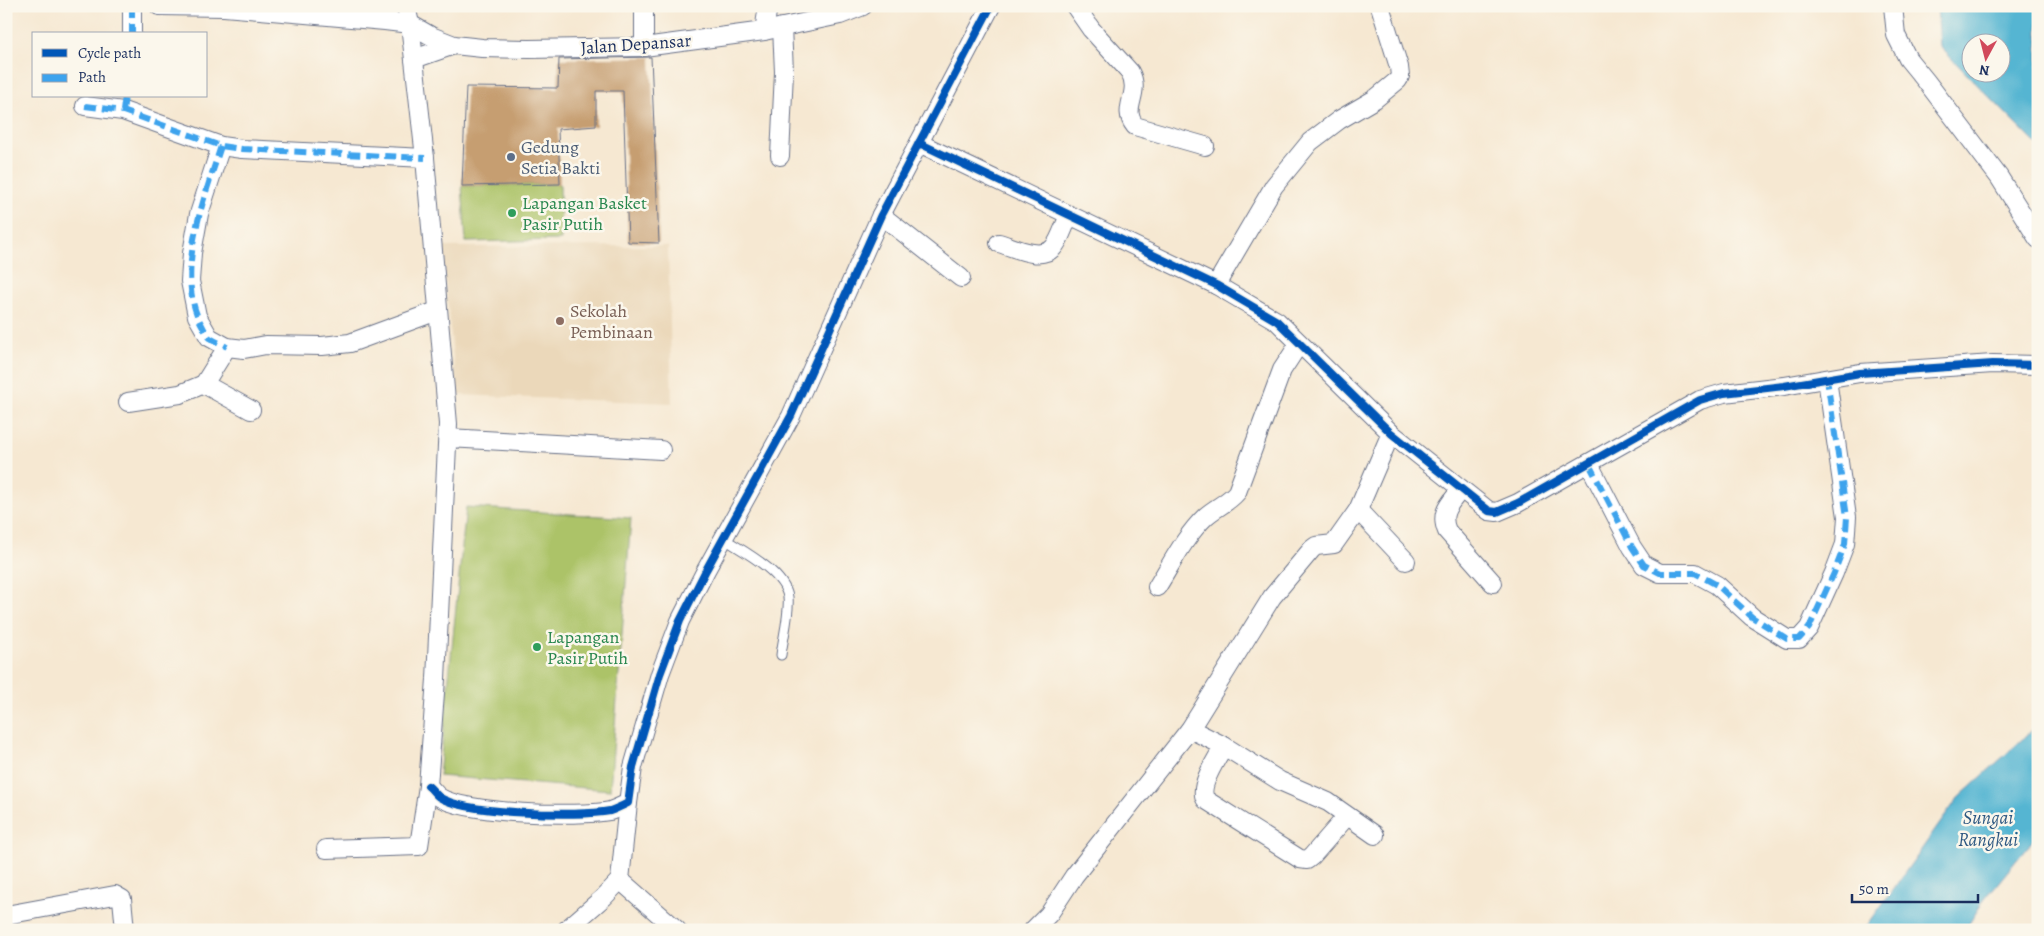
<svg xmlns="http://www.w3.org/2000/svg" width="2044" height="936" font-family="Alegreya,serif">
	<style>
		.built { fill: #ebd8ba }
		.green { fill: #acc368; stroke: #647963 }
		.water { fill: #54b5d2; stroke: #387298; fill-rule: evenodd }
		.building { fill: #c69e71 }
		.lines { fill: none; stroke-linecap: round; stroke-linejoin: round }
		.lane-casing { stroke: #687087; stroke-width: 11 }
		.street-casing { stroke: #687087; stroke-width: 20 }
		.lane { stroke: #fff; stroke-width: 9 }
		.street { stroke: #fff; stroke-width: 18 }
		.quiet { stroke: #3da3ed; stroke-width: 6; stroke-dasharray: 12 6; stroke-linecap: butt }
		.cycleway-casing { stroke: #fbf7ec; stroke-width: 11 }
		.cycleway { stroke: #0057b8; stroke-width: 8 }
		.service-dot { fill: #5c6f8a; stroke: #fbf7ec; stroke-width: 2 }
		.leisure-dot { fill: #2e9e5b; stroke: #fbf7ec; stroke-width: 2 }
		.education-dot { fill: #8d6e63; stroke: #fbf7ec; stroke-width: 2 }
		.labels { text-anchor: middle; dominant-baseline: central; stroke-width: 5; stroke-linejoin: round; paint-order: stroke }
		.street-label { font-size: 18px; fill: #1b2f5e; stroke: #fbf7ec }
		.service-label { font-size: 18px; fill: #4e5e75; stroke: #fbf7ec; text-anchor: start }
		.leisure-label { font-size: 18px; fill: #27864d; stroke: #fbf7ec; text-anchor: start }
		.education-label { font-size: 18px; fill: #785e54; stroke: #fbf7ec; text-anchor: start }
		.water-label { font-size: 19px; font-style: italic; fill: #2c5781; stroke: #fbf7ec }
	</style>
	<rect width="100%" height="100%" fill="#fbf7ec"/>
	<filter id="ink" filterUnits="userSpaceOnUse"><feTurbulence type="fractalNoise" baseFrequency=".02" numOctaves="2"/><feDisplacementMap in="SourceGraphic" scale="10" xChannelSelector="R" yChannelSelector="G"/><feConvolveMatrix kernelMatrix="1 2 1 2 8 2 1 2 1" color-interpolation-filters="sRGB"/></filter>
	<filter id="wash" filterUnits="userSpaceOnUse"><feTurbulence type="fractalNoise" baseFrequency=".0096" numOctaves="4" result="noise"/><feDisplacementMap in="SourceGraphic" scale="20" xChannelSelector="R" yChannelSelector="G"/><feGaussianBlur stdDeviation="1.12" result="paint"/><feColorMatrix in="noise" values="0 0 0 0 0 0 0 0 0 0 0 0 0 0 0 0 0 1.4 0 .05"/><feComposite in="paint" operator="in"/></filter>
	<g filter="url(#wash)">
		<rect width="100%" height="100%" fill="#f6e8d2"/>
		<polygon class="built" points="668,246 672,403 457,395 442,247"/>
		<g class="green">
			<polygon points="560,184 561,240 466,242 462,186"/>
			<polygon points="466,507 631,518 610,790 439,776"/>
		</g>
		<g class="water">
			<path d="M 1937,6 L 2038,6 L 2038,146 L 1940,47 ZM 1972,42 L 2002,42 L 2002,72 L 1972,72 Z"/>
			<polygon points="2038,725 2038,834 1984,900 1965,930 1864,930 1958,798"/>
		</g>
		<g id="blocks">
			<polygon class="building" points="651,57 659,243 628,242 623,91 596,91 596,126 558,129 560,184 462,186 466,87 558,88 559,59"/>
		</g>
	</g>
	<g filter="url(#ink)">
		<use href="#blocks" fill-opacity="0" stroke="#687087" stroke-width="1"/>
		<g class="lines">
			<defs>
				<path id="lane" d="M 723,538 C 743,551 784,572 788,597 C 790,613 783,638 781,655"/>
				<g id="street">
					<polyline points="132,6 132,34"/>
					<polyline points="159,6 224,7 385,21 410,24 431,36 454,45 482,48 529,49 644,47 764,31 840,15 863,6"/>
					<path d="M 1075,6 L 1091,29 L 1130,72 C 1142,94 1120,108 1135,126 L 1205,146"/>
					<polyline points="1893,6 1896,35 1908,59 1926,81 1999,177 2038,239"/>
					<polyline points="764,31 768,6"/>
					<polyline points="644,47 644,6"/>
					<polyline points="414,59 454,45"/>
					<polyline points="85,106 123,111 221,146 242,149 425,158"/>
					<polyline points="919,143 1216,285 1277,321 1391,433 1489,511 1497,512 1518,503 1700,400 1724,393 1784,386 1860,373 1993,364 2038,365"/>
					<polyline points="221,146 199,214 192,253 190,281 197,316 209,337 227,347 244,349 266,345 322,346 350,343 437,311"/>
					<polyline points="780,156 784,72 782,27"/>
					<polyline points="881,215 961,278"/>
					<path d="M 999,243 C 1013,247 1040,261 1053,248 C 1060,241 1064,225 1069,216"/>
					<polyline points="1216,285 1274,186 1310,142 1339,120 1375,99 1398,80 1400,76 1399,67 1380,6"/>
					<polyline points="204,384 251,410"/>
					<polyline points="128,402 180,394 204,384 227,347"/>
					<polyline points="448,438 661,450"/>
					<polyline points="1589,464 1632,547 1644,565 1660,573 1695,573 1717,585 1752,617 1787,639 1799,639 1809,628 1834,573 1845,544 1847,517 1827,379"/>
					<path d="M 1461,489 C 1450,504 1439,512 1447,531 L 1493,583"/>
					<polyline points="1358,510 1406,561"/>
					<path d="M 1157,587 C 1172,563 1185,536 1206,516 C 1216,507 1228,503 1237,492 L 1282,370 L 1299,344"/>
					<polyline points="1190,729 1224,746 1280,781 1328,802 1375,835"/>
					<path d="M 1224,746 C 1217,758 1197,788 1206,800 L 1300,859 L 1307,860 L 1312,856 L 1347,816"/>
					<path d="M 428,786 C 432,789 435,794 439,797 C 465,814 578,817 610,811 C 616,809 622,806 628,803 L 633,767 L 660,674 L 680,621 L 706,570 L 791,416 L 881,215 L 991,6"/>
					<polyline points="326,849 419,846 428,786 436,679 448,424 425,158 410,24 406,6"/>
					<polyline points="620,880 677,930"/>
					<polyline points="6,915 115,895 122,899 125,930"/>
					<polyline points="566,930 604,897 620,880 628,803"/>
					<polyline points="1033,930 1049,914 1074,876 1190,729 1272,597 1312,549 1316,546 1334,544 1358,510 1391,433"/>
				</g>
			</defs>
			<use href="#lane" class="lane-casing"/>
			<use href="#street" class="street-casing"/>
			<use href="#lane" class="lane"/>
			<use href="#street" class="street"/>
			<g class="quiet">
				<polyline points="132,6 132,34"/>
				<polyline points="85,106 123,111 221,146 242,149 425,158"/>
				<polyline points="123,111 125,96"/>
				<path d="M 221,146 C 205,196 173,276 202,325 C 204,329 207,335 210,338 C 215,341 222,344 227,347"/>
				<polyline points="1589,464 1632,547 1644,565 1660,573 1695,573 1717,585 1752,617 1787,639 1799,639 1809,628 1834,573 1845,544 1847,517 1827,379"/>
			</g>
			<defs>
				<g id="cycleway">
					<polyline points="919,143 1216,285 1277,321 1391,433 1489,511 1497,512 1518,503 1700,400 1724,393 1784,386 1860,373 1993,364 2038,365"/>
					<path d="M 428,786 C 432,789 435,794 439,797 C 465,814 578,817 610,811 C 616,809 622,806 628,803 L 633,767 L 660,674 L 680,621 L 706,570 L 791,416 L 881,215 L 991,6"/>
				</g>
			</defs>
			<use href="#cycleway" class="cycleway-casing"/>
			<use href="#cycleway" class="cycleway"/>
		</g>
	</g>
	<circle class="service-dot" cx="511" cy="157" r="5"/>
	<g class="leisure-dot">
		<circle cx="512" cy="213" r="5"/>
		<circle cx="537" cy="647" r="5"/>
	</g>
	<circle class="education-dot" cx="560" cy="321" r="5"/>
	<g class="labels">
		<g class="street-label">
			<text transform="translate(636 44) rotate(-4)">Jalan Depansar</text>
		</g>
		<g class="service-label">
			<text x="521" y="147">Gedung<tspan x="521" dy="21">Setia Bakti</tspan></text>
		</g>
		<g class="leisure-label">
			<text x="522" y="203">Lapangan Basket<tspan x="522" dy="21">Pasir Putih</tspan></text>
			<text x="547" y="637">Lapangan<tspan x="547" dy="21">Pasir Putih</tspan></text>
		</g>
		<g class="education-label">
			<text x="570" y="311">Sekolah<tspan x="570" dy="21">Pembinaan</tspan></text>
		</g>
		<g class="water-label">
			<text x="1988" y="818">Sungai<tspan x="1988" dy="22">Rangkui</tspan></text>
		</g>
	</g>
	<rect width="2044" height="936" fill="none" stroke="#fbf7ec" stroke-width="25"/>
	<rect x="32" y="32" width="175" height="65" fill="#fbf7ec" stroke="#a1a7b3"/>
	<rect x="42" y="49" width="25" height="8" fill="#0057b8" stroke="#a1a7b3"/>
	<text x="78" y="58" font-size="15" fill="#1b2f5e">Cycle path</text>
	<rect x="42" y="74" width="25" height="8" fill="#3da3ed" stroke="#a1a7b3"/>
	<text x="78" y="82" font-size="15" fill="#1b2f5e">Path</text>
	<g transform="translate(1986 58) rotate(187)"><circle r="24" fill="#fbf7ec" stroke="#a1a7b3"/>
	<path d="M0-4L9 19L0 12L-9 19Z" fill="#d1495b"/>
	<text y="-8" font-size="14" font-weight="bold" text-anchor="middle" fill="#1b2f5e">N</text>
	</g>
	<path d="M1852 894v8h126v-8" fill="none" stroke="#1b2f5e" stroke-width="2.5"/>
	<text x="1859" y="894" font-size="15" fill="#1b2f5e" stroke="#fbf7ec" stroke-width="4" paint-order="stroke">50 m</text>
</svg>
